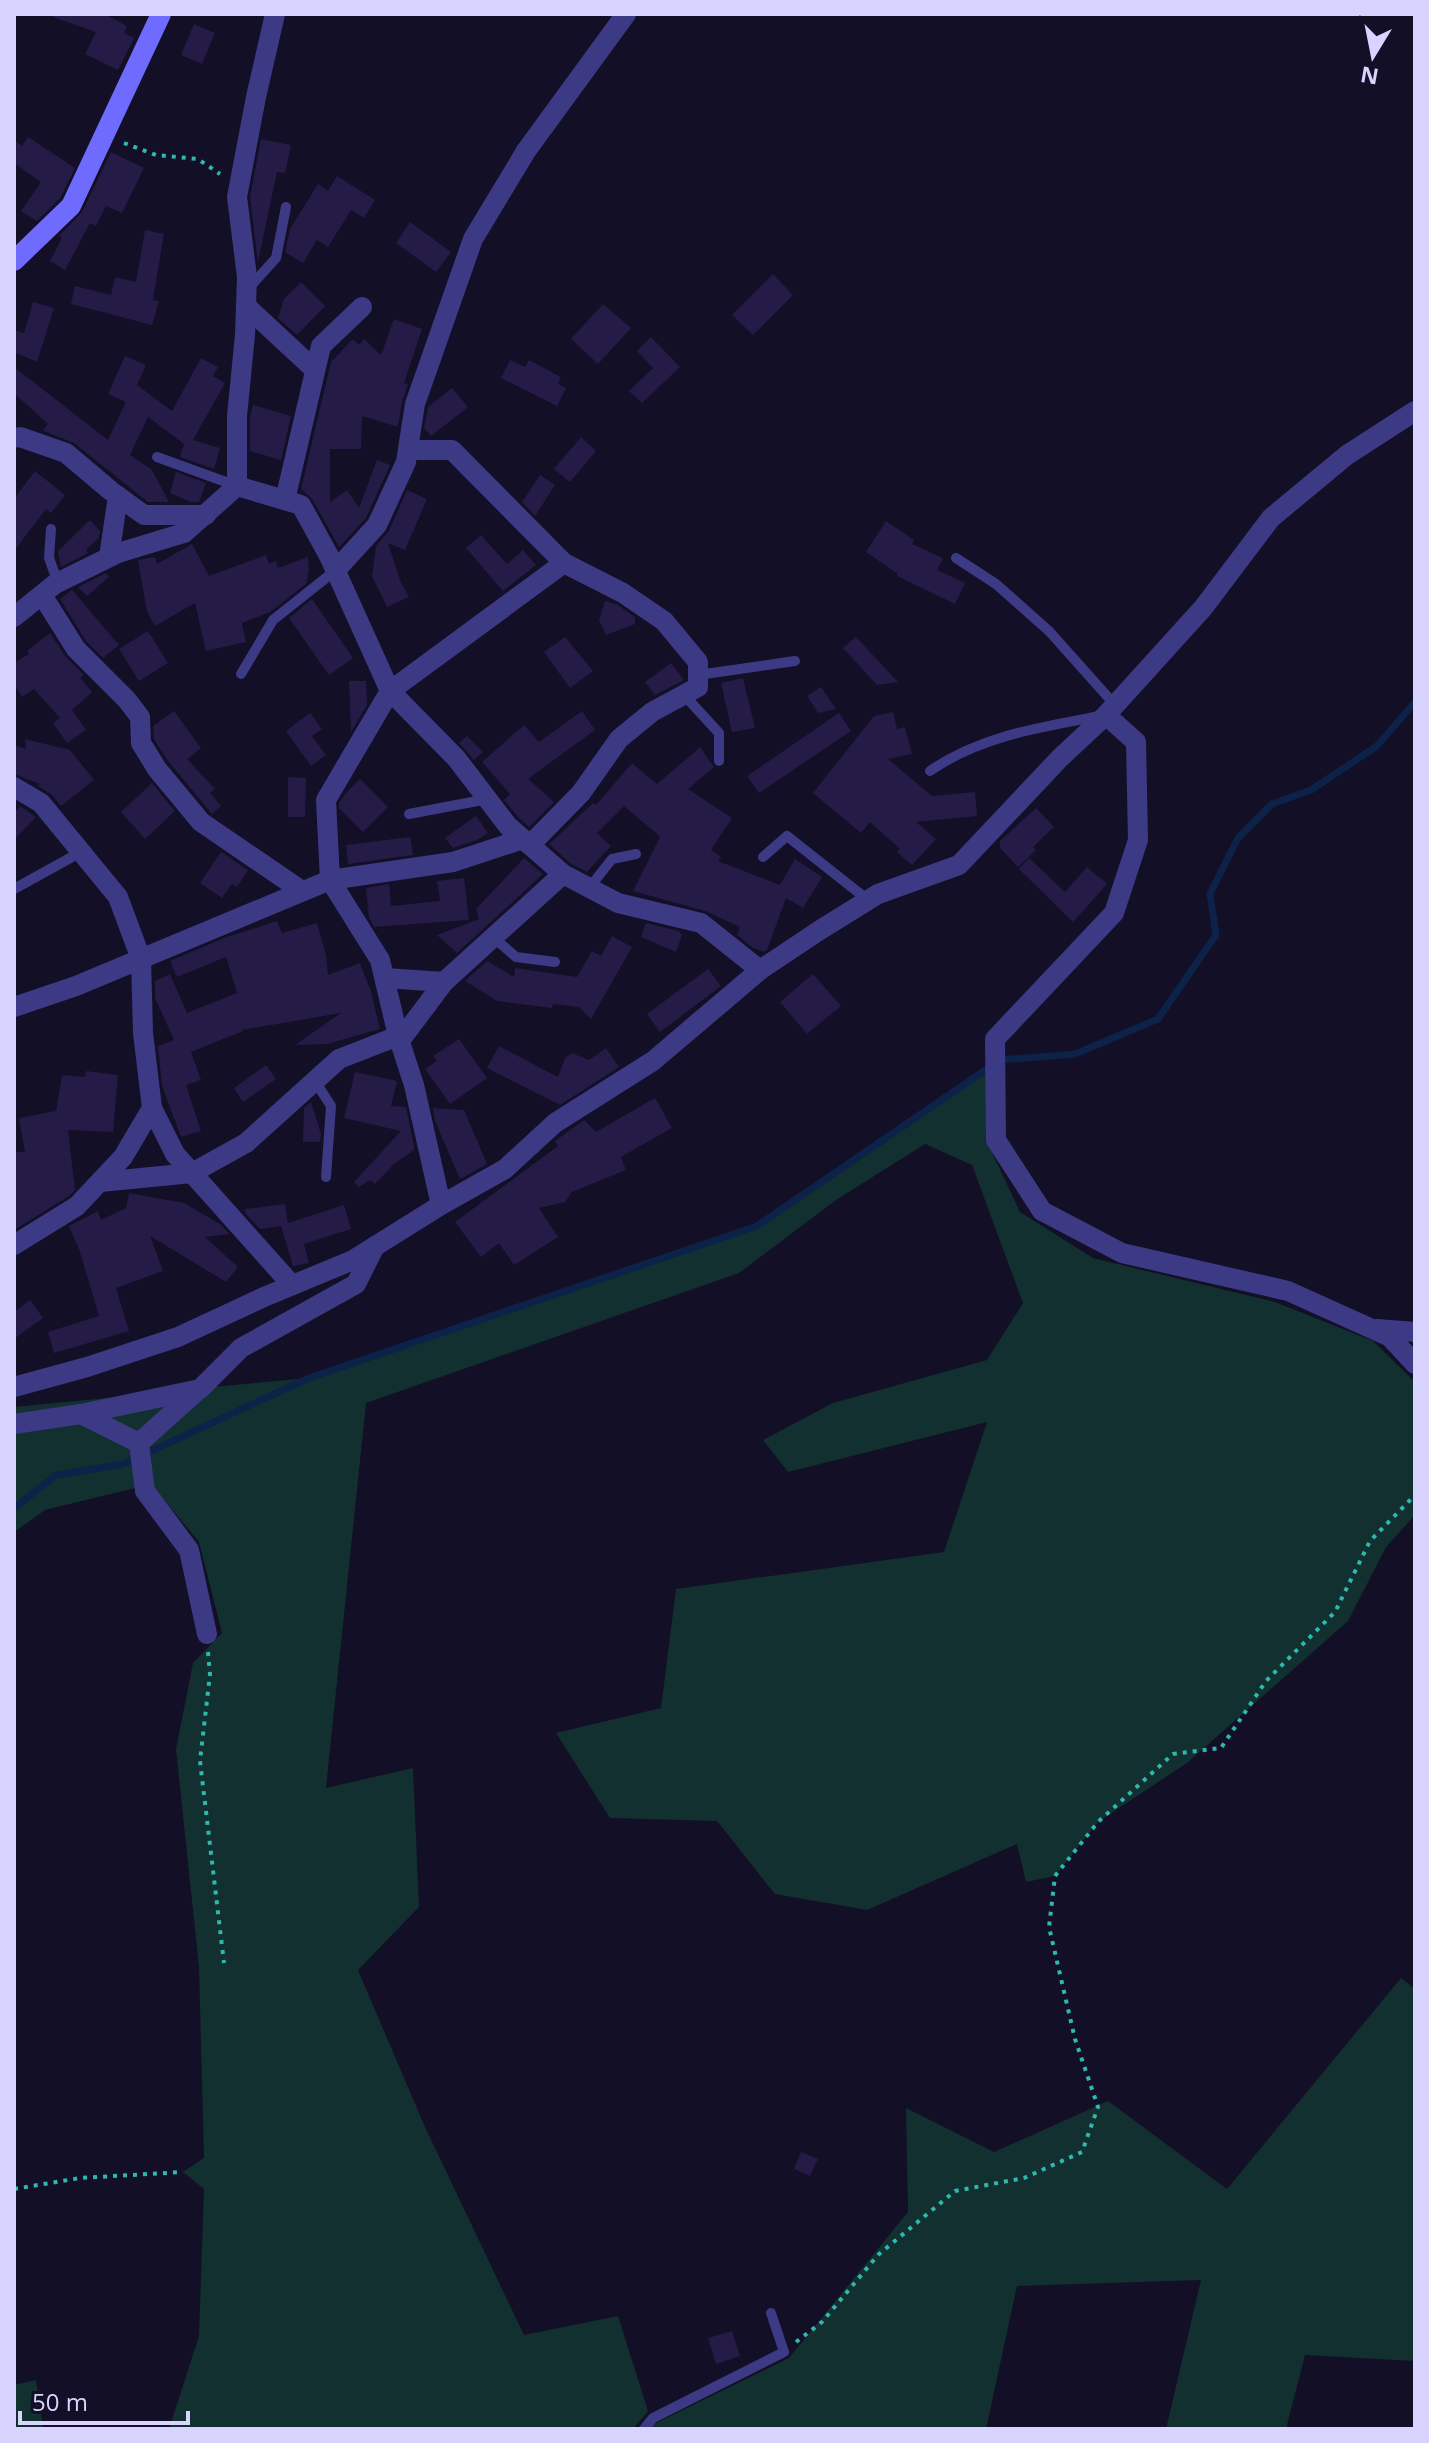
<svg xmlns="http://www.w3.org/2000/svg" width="1429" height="2443" font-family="'Open Sans',sans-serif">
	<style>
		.green { fill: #12302f }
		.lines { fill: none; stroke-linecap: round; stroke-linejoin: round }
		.stream { stroke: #0c2248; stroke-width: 7 }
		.building { fill: #241b47 }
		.path { stroke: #2fb8b0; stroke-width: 4; stroke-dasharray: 4 6; stroke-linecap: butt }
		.lane { stroke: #3d3a85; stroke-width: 10 }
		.street { stroke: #3d3a85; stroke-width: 20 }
		.secondary { stroke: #6f6bff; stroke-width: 20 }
	</style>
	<rect width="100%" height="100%" fill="#130f26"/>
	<g class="green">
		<polygon points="987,1069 988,1144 1020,1212 1093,1258 1275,1302 1373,1341 1415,1382 1415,1515 1386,1547 1348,1621 1187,1763 1098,1822 1055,1876 1026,1882 1017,1844 867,1910 775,1894 717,1821 610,1818 556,1733 661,1708 676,1589 944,1552 987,1422 788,1472 763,1440 833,1403 987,1360 1023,1303 972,1165 925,1144 836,1200 739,1273 366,1403 326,1788 413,1768 419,1907 358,1970 425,2127 524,2335 618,2316 648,2411 633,2429 169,2429 199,2336 204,2189 183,2172 204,2158 199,1967 176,1749 193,1663 222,1633 199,1542 154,1488 150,1445 212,1387 309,1378 757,1226"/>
		<polygon points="200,1389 139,1443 135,1488 45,1510 14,1532 14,1407"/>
		<polygon points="1401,1978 1415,1989 1415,2361 1305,2355 1286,2429 1166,2429 1201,2280 1017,2286 986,2429 651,2429 656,2423 789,2358 908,2212 906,2108 994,2152 1108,2101 1227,2189"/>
		<polygon points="36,2380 43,2429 14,2429 14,2385"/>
	</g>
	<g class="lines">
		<polyline class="stream" points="14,1508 56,1475 123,1464 309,1378 757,1226 1000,1060 1075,1054 1158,1019 1216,935 1210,894 1238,838 1272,804 1311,790 1377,746 1415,702"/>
	</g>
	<g class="building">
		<polygon points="53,14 104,14 127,26 124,33 134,38 118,70 85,54 96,32 53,17"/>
		<polygon points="194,24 215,33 202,64 181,55"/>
		<polygon points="28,137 75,168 60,198 37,221 21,211 41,182 14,163 14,140 22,146"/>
		<polygon points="261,139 291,145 285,173 277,172 258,262 250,197"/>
		<polygon points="111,152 144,168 122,213 106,206 96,226 90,223 65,270 50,261 62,238 59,236 82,212"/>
		<polygon points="337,176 375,200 364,218 351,210 328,247 317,240 303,263 285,252 290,229 318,184 328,191"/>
		<polygon points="410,222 451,252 436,272 396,243"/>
		<polygon points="145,230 164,234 153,300 159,301 152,325 71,304 75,286 111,295 115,277 136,282"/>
		<polygon points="773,274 793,295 753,335 732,315"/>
		<polygon points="301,282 325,306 297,335 278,318 284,299"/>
		<polygon points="33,302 54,308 37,362 14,352 14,330 24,333"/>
		<polygon points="603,304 631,328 598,364 571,339"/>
		<polygon points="394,319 422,329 404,383 408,384 402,402 398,427 362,416 361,449 330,449 330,502 347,490 359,508 377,460 390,465 366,518 339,547 312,499 301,489 331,362 353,339 359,345 364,339 381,355"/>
		<polygon points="651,337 680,367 642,403 629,391 653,368 637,351"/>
		<polygon points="125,356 146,365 137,385 172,411 201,358 218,367 213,376 225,383 193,440 220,448 214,469 180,457 184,444 148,417 130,455 152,470 169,502 148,502 74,443 46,432 43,430 48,424 14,393 14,367 108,440 126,402 108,394"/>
		<polygon points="510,360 525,367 529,360 561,377 558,384 566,388 557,406 501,378"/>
		<polygon points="452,388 468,407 431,436 424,428 428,407"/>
		<polygon points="253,405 291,416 281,460 250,451 250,417"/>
		<polygon points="581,437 596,451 570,482 554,469"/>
		<polygon points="35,471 65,495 51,513 46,509 14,551 14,499"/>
		<polygon points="176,472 206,483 199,502 191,502 170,493"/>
		<polygon points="540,475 555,485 535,516 522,502"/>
		<polygon points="407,490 427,499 405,550 388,543 400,580 409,597 387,607 372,576 376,546 389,531"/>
		<polygon points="90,520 100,531 99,538 86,550 88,553 61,567 58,551"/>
		<polygon points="886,521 914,540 912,544 943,558 937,570 965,583 955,604 897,576 898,574 866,552"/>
		<polygon points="481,535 507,564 523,550 536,565 503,591 466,548"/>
		<polygon points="192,544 209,576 266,555 269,564 276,561 278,568 308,557 309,571 306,584 270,612 242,623 246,642 206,651 195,603 155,626 147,612 138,560 155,557 157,564"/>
		<polygon points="106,573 109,577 87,596 78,587"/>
		<polygon points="72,590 119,645 103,658 86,641 60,599"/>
		<polygon points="312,599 353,658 329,675 289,618"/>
		<polygon points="605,601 616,604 635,617 635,624 606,635 599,620"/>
		<polygon points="148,631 168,663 139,681 119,649"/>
		<polygon points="50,633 65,656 84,675 80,678 92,692 72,710 86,730 67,743 53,723 60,718 34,689 22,697 14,684 14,663 29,654 27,651"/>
		<polygon points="565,637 593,671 570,688 544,652"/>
		<polygon points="856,637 898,682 877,685 843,648"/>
		<polygon points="671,663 684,680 655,695 645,682"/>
		<polygon points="743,678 755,728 732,732 721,683"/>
		<polygon points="349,681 366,681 367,705 351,732"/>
		<polygon points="821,687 836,709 818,713 807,696"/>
		<polygon points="174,711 201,748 187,759 215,789 210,793 221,806 212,814 168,761 154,739 153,726"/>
		<polygon points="582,711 595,730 528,779 554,802 529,827 518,817 504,800 510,794 482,762 524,725 539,742"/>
		<polygon points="893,712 897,729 905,727 912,754 888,759 932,796 975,792 977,816 916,822 936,839 912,865 897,852 900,849 870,822 861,833 813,793 874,716"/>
		<polygon points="310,713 322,729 312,736 326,755 311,766 286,731"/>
		<polygon points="839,713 851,731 759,793 747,776"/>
		<polygon points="467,736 483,752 474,760 459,743"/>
		<polygon points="25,739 70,750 94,780 61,806 51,794 38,786 40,784 14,774 14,745 26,749"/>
		<polygon points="700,747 714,767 688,789 732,818 711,850 721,857 718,861 780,885 795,859 822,877 803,908 786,898 767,950 764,952 753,948 737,935 740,927 705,911 633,891 660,837 624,806 597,833 611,846 587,872 570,863 549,844 593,803 596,805 632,763 657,784"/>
		<polygon points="288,777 306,778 305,817 288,817"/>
		<polygon points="360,779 388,807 363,832 339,808 339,803 345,794"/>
		<polygon points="152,783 175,811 145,839 121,812"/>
		<polygon points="20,806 36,817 14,840 14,813"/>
		<polygon points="1036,808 1054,827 1033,847 1036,850 1018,867 1000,848 1000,841"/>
		<polygon points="476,816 488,833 477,840 453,848 445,838"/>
		<polygon points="410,837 413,855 348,864 346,845"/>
		<polygon points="221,852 248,870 237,887 232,884 222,898 200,883"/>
		<polygon points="524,858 543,874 457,953 437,935 479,919 476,909"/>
		<polygon points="1029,858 1065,892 1087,867 1107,884 1073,922 1019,869"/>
		<polygon points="464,878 469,920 374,927 369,917 366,888 389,884 391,906 440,901 437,881"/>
		<polygon points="277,921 282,933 317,923 326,955 328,975 360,963 371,992 380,1029 327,1044 295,1045 341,1013 242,1030 243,1031 191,1052 201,1080 186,1085 201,1131 181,1137 162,1086 158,1046 174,1040 155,998 155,981 170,974 187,1013 237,993 226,957 177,977 170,961 224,938"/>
		<polygon points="646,923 679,931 682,935 676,952 641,937"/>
		<polygon points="612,936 632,947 591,1019 579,1007 553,1004 552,1008 497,1001 465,981 487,961 514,977 515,968 577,977 592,951 601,956"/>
		<polygon points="708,969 721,986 660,1032 647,1014"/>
		<polygon points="813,974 841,1006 807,1034 780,1002"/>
		<polygon points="459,1039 487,1078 450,1104 425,1069 437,1061 433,1056"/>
		<polygon points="499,1046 558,1077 565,1058 572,1053 589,1060 606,1048 619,1067 560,1105 487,1068"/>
		<polygon points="266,1065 276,1079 243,1102 234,1088"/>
		<polygon points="86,1071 118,1075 113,1132 68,1130 75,1190 69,1196 14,1230 14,1152 25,1152 19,1118 56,1111 62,1075 85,1077"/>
		<polygon points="355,1072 397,1081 391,1106 406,1107 414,1146 414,1150 394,1164 375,1184 370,1180 359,1187 354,1182 401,1131 344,1118"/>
		<polygon points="655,1098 672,1128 621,1157 626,1170 572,1192 565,1202 539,1208 558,1237 514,1265 499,1243 481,1257 455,1222 558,1146 555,1141 584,1120 596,1132"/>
		<polygon points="311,1102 321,1134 320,1142 303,1142 304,1108"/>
		<polygon points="433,1108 464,1110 487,1164 460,1179 435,1121"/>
		<polygon points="129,1193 184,1203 220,1224 229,1234 205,1237 238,1267 226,1282 150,1236 163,1271 116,1288 129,1331 54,1353 48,1332 99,1316 80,1252 69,1226 98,1211 101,1220 126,1208"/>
		<polygon points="285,1204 288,1223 344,1205 351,1229 304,1244 309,1263 293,1266 281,1226 260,1229 246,1214 245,1209"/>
		<polygon points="30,1300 43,1318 14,1339 14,1312"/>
		<polygon points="801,2152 818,2159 810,2176 794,2169"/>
		<polygon points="732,2331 740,2356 716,2364 708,2338"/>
	</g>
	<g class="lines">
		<g class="path">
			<polyline points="124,143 156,155 198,159 220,174"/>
			<polyline points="208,1652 210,1674 200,1761 224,1963"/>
			<polyline points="14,2189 80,2178 183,2172"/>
			<polyline points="796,2342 822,2322 878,2255 955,2191 1024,2178 1082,2152 1098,2107 1075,2039 1049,1927 1055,1876 1098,1822 1173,1754 1221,1748 1266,1681 1335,1612 1370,1541 1415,1495"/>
		</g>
		<g class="lane">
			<polyline points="248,289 276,258 286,207"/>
			<polyline points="157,457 237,486"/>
			<polyline points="51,529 49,558 58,583"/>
			<polyline points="956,558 996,584 1049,631 1115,705"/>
			<polyline points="241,674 273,620 336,570"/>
			<polyline points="698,675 795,661"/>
			<polyline points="684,695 719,733 719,761"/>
			<path d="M 930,771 C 980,736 1041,727 1100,716"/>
			<polyline points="409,814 488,799"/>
			<polyline points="763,857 787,836 868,900"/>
			<polyline points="589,888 612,859 636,854"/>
			<polyline points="14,889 81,852"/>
			<polyline points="493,937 516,957 555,962"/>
			<polyline points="315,1081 331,1106 326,1177"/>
			<polyline points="644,2429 653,2418 784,2352 771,2313"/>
		</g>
		<g class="street">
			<polyline points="246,306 315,370"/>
			<polyline points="14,438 20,437 66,453 111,491 144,515 206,515"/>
			<polyline points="408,450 452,450 564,563 623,593 664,621 698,662 698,687 652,712 619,739 581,793 530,845"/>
			<polyline points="237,486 301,505 329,556 390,691 456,758 508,826 563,874 618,903 701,923 760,970"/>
			<polyline points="285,500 321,346 362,307"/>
			<polyline points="109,557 118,496"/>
			<polyline points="336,570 377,525 406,462 415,404 473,239 526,151 626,14"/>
			<polyline points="42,595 76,649 127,700 140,717 141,743 157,769 201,822 302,891"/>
			<polyline points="14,617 55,584 118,553 184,533 237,486 237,416 245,335 247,277 237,197 256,97 275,14"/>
			<polyline points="1106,715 1136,742 1138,840 1114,913 995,1039 996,1140 1042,1211 1122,1253 1288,1291 1390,1337 1415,1364"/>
			<polyline points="14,787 41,803 118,897 141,959 143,1033 152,1108 175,1154 292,1285"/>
			<polyline points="385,978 444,982 399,1042"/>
			<polyline points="444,982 563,874"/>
			<polyline points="14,1007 76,986 330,880 453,862 523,839"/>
			<polyline points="100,1182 192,1173 246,1143 339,1059 398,1036"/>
			<polyline points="441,1205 414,1085 398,1036 380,960 330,880 326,800 390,691 564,563"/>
			<polyline points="14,1245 77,1206 123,1157 152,1108"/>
			<polyline points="1377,1329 1415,1332"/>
			<polyline points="14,1387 87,1367 178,1337 264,1297 353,1260 441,1205 505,1169 555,1123 653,1061 760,970 820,930 878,894 959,865 1060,758 1106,715 1203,608 1271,518 1347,455 1415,411"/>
			<polyline points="197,1391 139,1443 145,1491 189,1550 207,1634"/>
			<polyline points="81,1414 139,1443"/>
			<polyline points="14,1424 81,1414 200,1389 241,1348 356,1284 375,1246"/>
		</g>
		<polyline class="secondary" points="14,261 71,206 161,14"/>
	</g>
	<rect width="1429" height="2443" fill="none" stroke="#d9d4ff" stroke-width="32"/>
	<g transform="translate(1373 56) rotate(190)" stroke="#130f26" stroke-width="6" paint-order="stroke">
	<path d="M0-6L14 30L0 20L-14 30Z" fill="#d9d4ff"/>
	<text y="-12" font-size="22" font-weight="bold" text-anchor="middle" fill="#d9d4ff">N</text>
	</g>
	<path d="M20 2411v12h168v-12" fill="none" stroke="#d9d4ff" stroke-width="4"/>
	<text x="32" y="2411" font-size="24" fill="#d9d4ff" stroke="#130f26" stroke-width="6" paint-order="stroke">50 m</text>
</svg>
